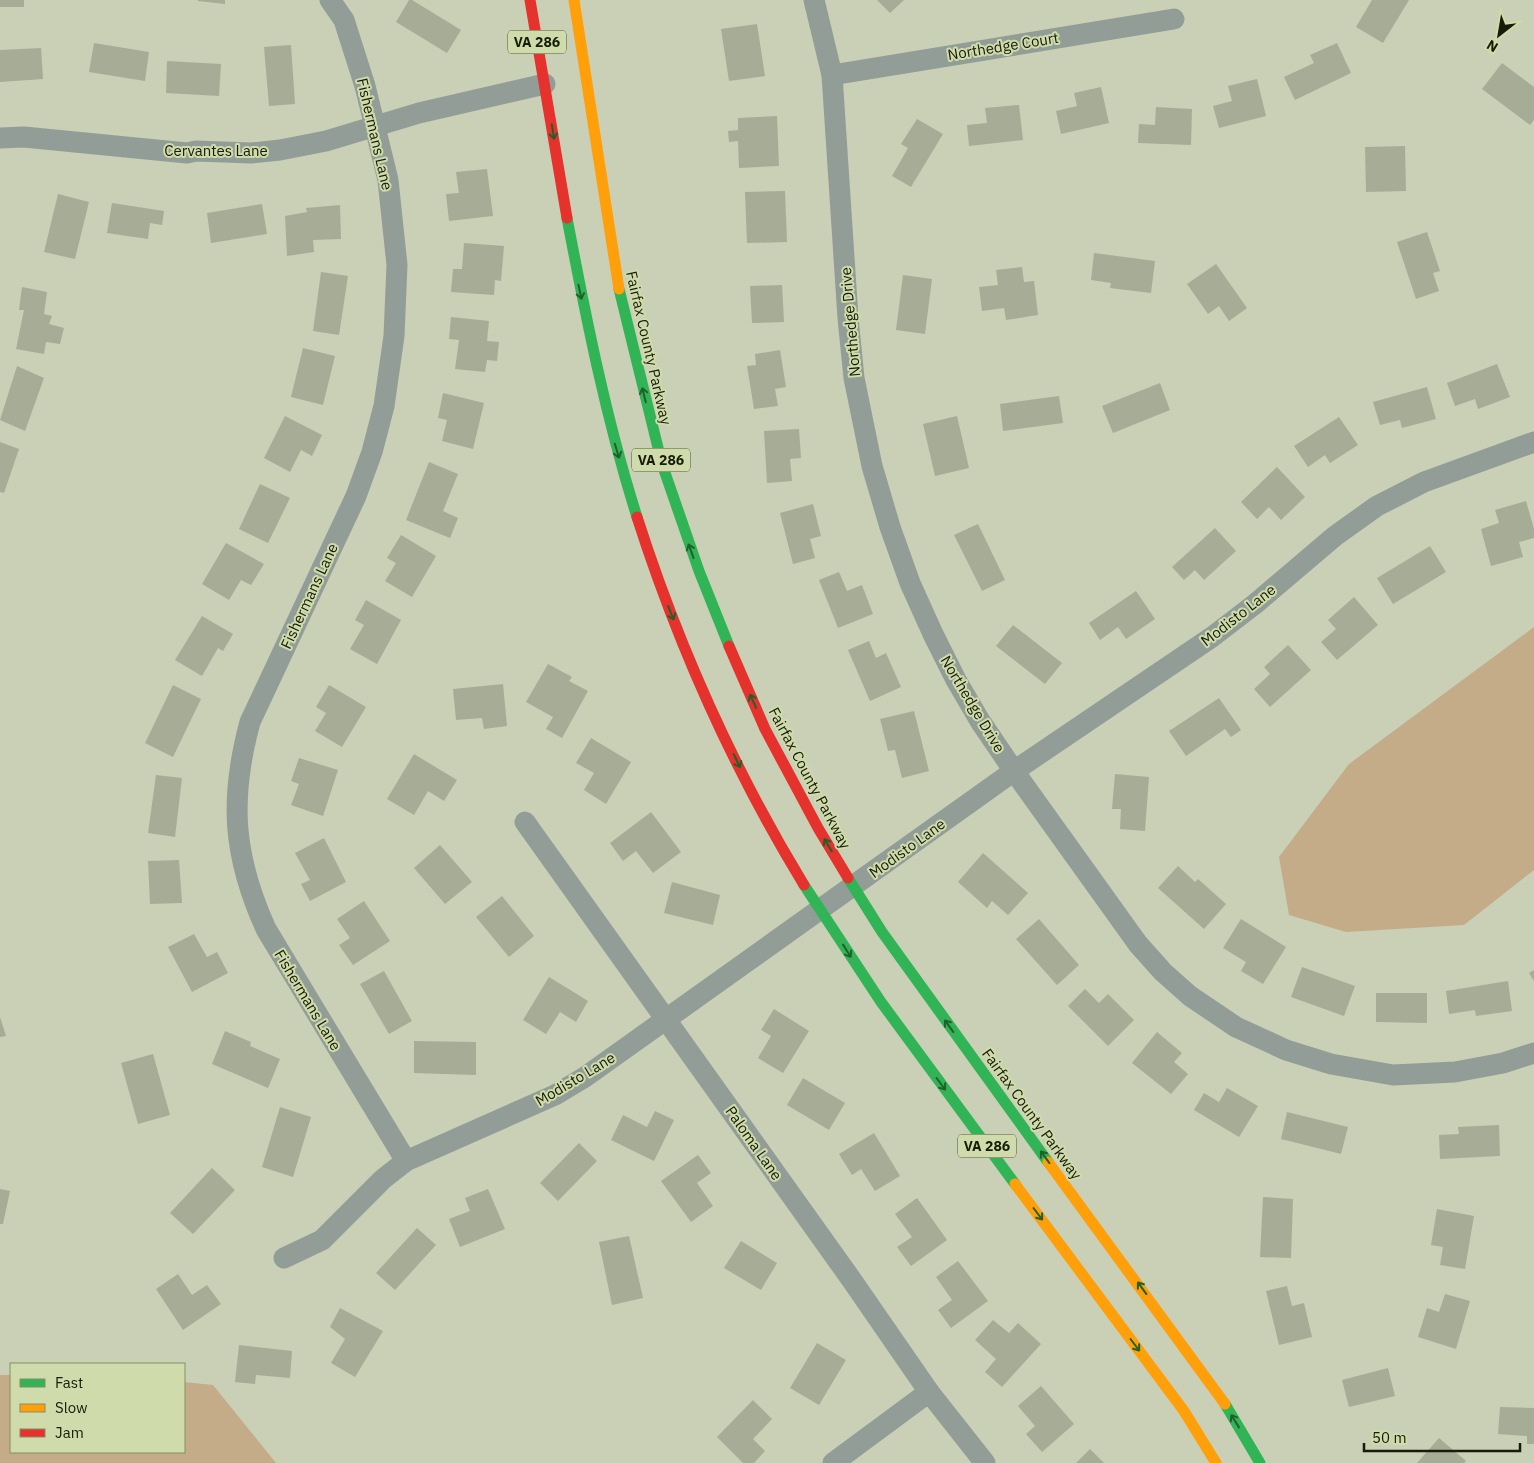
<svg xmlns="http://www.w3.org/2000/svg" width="1534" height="1463" font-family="'IBM Plex Sans',sans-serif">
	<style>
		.forest { fill: #c5ac88 }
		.building { fill: #a7ac97 }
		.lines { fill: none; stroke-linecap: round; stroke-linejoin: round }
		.street { stroke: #939d97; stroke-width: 21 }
		.fast { stroke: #30b455; stroke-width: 11 }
		.slow { stroke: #ff9f0a; stroke-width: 11 }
		.jam { stroke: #e5322d; stroke-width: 11 }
		.oneway { stroke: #22602b }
		.labels { text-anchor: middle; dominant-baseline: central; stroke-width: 4; stroke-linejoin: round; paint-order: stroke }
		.shield { fill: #cfdbaa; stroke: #4e5539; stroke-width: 1 }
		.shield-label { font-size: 14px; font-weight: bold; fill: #171b08 }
		.street-label { font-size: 15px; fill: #171b08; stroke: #cfdbaa }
	</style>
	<rect width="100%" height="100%" fill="#c9d0b5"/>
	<g class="forest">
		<polygon points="1534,627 1534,870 1464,925 1346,932 1289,915 1279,857 1349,764"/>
		<polygon points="0,1375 11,1375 11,1452 184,1452 184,1382 213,1385 276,1463 0,1463"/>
	</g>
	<g class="building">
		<rect x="0" y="0" width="24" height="7"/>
		<polygon points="198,0 225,0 225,4 198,1"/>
		<polygon points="409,0 412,0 461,30 447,53 396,22"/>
		<polygon points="877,0 904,0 890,13"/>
		<polygon points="1372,0 1409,0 1383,43 1356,27"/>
		<polygon points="757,24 765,76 729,81 721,29"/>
		<polygon points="94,43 149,52 145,81 89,72"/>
		<polygon points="1337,43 1351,73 1295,100 1284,77 1314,63 1310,55"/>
		<polygon points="291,45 295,104 269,106 264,47"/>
		<polygon points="41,48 43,79 0,82 0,50"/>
		<polygon points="167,61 221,64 219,96 166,93"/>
		<polygon points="1502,63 1534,87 1534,120 1530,125 1482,89"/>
		<polygon points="1257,79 1266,116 1219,128 1213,106 1232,101 1228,86"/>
		<polygon points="1101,87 1109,123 1061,134 1056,111 1077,106 1074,93"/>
		<polygon points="1019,105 1023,140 969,146 967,125 987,123 985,108"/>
		<polygon points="1156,107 1192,109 1191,145 1138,143 1139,124 1155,125"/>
		<polygon points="777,116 779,166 739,168 738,141 729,142 728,131 738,130 738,118"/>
		<polygon points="917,119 943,134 911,187 892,176 908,148 901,144"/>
		<polygon points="1405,146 1406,191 1366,192 1365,147"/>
		<polygon points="487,169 493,216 449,221 446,194 459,193 456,172"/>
		<polygon points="785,191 787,242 747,243 745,192"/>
		<polygon points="58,194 89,202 75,259 44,252"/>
		<polygon points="112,203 164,211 162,225 150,223 148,239 107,233"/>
		<polygon points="262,204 267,234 211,243 207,213"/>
		<polygon points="340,205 341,239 313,240 314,252 287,256 285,216 307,212 306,208"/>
		<polygon points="1427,232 1440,271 1433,273 1439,291 1416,299 1397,242"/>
		<polygon points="464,243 504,246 501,281 495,280 494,295 451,292 453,269 462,269"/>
		<polygon points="1094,253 1155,261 1151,293 1110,288 1111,283 1091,280"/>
		<polygon points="1216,264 1247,308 1229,321 1219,306 1208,314 1187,284"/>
		<polygon points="1022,267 1024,282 1034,281 1038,315 1006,320 1004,308 982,311 979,287 998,285 996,270"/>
		<polygon points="321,272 348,276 339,335 313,331"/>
		<polygon points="903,275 932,279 925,334 896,330"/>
		<polygon points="782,285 784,322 752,323 750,286"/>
		<polygon points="22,287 47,292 44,314 52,316 49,324 64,328 60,344 46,342 44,354 16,349 24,310 19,310"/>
		<polygon points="451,317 489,321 487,341 499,342 497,361 487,360 485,372 455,369 459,340 449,339"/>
		<polygon points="303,348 335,356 323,405 291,397"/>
		<polygon points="780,350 786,387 775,389 778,406 754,409 747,366 756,365 755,354"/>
		<polygon points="1497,364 1510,397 1478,409 1475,399 1455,406 1447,383"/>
		<polygon points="17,366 44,378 25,431 0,420"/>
		<polygon points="1160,383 1170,410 1113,433 1102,406"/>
		<polygon points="1427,387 1436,419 1402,428 1400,420 1380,425 1373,402"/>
		<polygon points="443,393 484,403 473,449 442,441 447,420 438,418"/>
		<polygon points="1059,396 1063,423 1003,431 1000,404"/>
		<polygon points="285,416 322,435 312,456 301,450 290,472 264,458"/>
		<polygon points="957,416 969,468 935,476 923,424"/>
		<polygon points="1339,417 1358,445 1330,463 1325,455 1308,467 1294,446"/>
		<polygon points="799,429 801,458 790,459 792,481 767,483 764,431"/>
		<polygon points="0,442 19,449 4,493 0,492"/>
		<polygon points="429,462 458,474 443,511 458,518 450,538 406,520"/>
		<polygon points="1277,467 1305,497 1281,520 1269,507 1257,519 1241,502"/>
		<polygon points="260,484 290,498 268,543 239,529"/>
		<polygon points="1526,501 1534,529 1534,538 1519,542 1523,557 1491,566 1481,529 1499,523 1495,510"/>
		<polygon points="813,504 821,536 810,539 815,558 793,564 780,513"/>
		<polygon points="978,524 1005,580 982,591 954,535"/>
		<polygon points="1215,528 1236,551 1204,580 1195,570 1184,580 1172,567"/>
		<polygon points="401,535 436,556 412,597 385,581 396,563 387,558"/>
		<polygon points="226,543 264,564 251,585 241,580 229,600 202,584"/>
		<polygon points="1430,546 1446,572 1393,604 1377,578"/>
		<polygon points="839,572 847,591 862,585 873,614 838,628 819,580"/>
		<polygon points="1136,591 1155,619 1126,639 1118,627 1100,640 1089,623"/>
		<polygon points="1354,597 1378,625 1337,660 1321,642 1336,629 1328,620"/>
		<polygon points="366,600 401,620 377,664 350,649 364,625 355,620"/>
		<polygon points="202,616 233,634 223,651 218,648 202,676 175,660"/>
		<polygon points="1013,625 1062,663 1045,684 996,646"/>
		<polygon points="869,641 876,658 886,653 901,687 870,701 848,650"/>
		<polygon points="1288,645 1311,670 1270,707 1254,689 1270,674 1264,667"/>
		<polygon points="548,664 572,677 569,681 588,691 562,738 546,729 553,717 526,702"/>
		<polygon points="503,684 507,726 484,729 482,718 456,720 453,689"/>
		<polygon points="173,685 201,699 173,757 145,743"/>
		<polygon points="329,685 366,707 342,747 315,731 326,713 316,707"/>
		<polygon points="1219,698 1241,730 1231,737 1225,729 1186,756 1169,731"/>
		<polygon points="914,711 929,771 902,778 895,750 888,751 880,719"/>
		<polygon points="591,738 631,762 606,804 584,790 594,773 576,763"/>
		<polygon points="414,754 457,780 444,801 428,791 414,815 387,799"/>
		<polygon points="299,758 338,770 323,816 291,805 299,784 291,781"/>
		<polygon points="1115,774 1149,777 1145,831 1120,829 1121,809 1112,809"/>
		<polygon points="156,775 182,778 175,837 148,833"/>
		<polygon points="651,812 681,852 653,873 636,851 623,861 610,843"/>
		<polygon points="324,838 346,882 310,901 301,884 310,880 295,853"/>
		<polygon points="440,845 472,882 445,904 414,868"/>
		<polygon points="983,853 1028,893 1008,915 992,901 987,908 958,882"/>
		<polygon points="179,860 182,903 150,904 148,861"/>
		<polygon points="1178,866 1195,882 1198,879 1226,904 1204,929 1158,888"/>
		<polygon points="672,882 720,895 713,925 664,913"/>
		<polygon points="502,896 534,936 509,957 476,917"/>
		<polygon points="364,901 390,941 353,965 339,945 350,938 337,919"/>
		<polygon points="1039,919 1079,965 1057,985 1016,939"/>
		<polygon points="1241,919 1286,947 1263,984 1241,971 1246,962 1223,948"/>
		<polygon points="194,934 207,957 217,952 228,973 192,992 168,947"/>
		<polygon points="1302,967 1355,986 1344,1016 1291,997"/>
		<polygon points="1534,970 1534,981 1529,973"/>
		<polygon points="384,971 412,1021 389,1034 360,984"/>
		<polygon points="549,977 588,1001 576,1022 560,1012 546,1034 523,1020"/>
		<polygon points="1508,981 1512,1011 1476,1016 1475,1010 1449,1014 1446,991"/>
		<polygon points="1085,989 1099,1003 1108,994 1134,1020 1108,1046 1068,1006"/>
		<polygon points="1376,993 1427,993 1427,1023 1376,1022"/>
		<polygon points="774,1009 809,1031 783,1073 758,1058 771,1036 761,1030"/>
		<polygon points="0,1017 6,1036 0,1037"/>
		<polygon points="225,1031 251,1042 250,1046 280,1059 268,1088 212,1064"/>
		<polygon points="1157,1032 1182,1053 1174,1062 1188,1074 1171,1094 1132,1063"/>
		<polygon points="414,1041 476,1042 476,1075 414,1073"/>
		<polygon points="153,1054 170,1115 138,1124 121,1063"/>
		<polygon points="803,1078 845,1103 829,1130 787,1105"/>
		<polygon points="1227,1088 1258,1106 1239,1137 1194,1110 1204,1093 1219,1102"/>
		<polygon points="280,1107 311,1117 293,1177 262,1167"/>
		<polygon points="655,1111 674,1120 654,1161 611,1140 623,1115 647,1127"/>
		<polygon points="1287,1112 1348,1127 1341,1154 1281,1139"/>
		<polygon points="1499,1125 1500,1156 1440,1159 1439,1135 1459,1134 1458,1127"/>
		<polygon points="874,1133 900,1176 875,1191 861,1169 852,1175 839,1154"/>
		<polygon points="579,1143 597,1161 558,1201 540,1183"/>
		<polygon points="698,1155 711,1173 697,1183 713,1206 691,1222 661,1181"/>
		<polygon points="212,1168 235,1190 193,1234 170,1213"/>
		<polygon points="0,1189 10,1191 3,1224 0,1224"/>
		<polygon points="488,1189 505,1229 460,1247 449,1219 470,1211 465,1198"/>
		<polygon points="1263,1197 1293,1199 1291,1258 1260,1257"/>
		<polygon points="917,1198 947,1240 911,1266 897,1247 912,1237 895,1214"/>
		<polygon points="1437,1209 1474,1216 1465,1269 1440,1265 1443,1247 1431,1245"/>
		<polygon points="417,1228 436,1245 395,1290 376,1273"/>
		<polygon points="629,1236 643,1298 612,1305 599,1242"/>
		<polygon points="741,1241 777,1263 761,1290 724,1268"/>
		<polygon points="958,1261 988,1301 951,1328 938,1310 952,1300 936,1277"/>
		<polygon points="178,1274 192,1295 207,1285 221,1304 183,1330 156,1289"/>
		<polygon points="1287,1286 1292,1306 1304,1303 1312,1337 1279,1345 1266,1291"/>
		<polygon points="1445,1294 1470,1301 1456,1349 1418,1337 1427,1308 1439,1312"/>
		<polygon points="340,1308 383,1331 355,1377 331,1363 345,1339 330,1327"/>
		<polygon points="993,1320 1009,1333 1018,1323 1041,1344 1002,1387 985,1372 996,1359 975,1340"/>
		<polygon points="817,1343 846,1360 819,1405 790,1388"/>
		<polygon points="239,1345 292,1351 290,1378 256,1375 255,1384 235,1382"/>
		<polygon points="1388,1368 1395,1396 1349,1407 1342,1380"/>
		<polygon points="1041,1386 1074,1424 1042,1452 1026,1434 1035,1426 1018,1406"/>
		<polygon points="753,1400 772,1419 753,1439 765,1451 754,1463 743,1463 717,1437"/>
		<polygon points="1500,1407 1534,1408 1534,1444 1527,1444 1527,1436 1498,1434"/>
		<polygon points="1439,1438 1466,1461 1464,1463 1417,1463"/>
		<polygon points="1090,1449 1104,1463 1076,1463"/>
	</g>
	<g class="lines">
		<g class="street">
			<path d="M 330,0 L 344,20 L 365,86 L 388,180 L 397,265 L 394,336 L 384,406 L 372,452 L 356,496 L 250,722 C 229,800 233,856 266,929 L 406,1161"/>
			<polyline points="814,0 832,75 848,318 854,378 872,466 890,527 910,583 933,634 956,680 980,721 1014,771 1138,944 1163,972 1190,996 1236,1027 1286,1050 1331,1064 1393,1075 1455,1072 1503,1063 1534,1053"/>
			<polyline points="832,75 1174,19"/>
			<polyline points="0,138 24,137 187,153 196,151 251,153 280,150 326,141 419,113 545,84"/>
			<polyline points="525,822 851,1279 929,1392 985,1463"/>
			<polyline points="284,1258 322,1240 383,1179 406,1161 555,1095 585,1077 1014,771 1212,637 1255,604 1335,536 1377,506 1424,482 1534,442"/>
			<polyline points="833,1463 929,1392"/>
		</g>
		<g class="fast">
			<path d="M 567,218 C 586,318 606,419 637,517"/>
			<polyline points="619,289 662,464 699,571 729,646"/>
			<polyline points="848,878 882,932 1048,1162"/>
			<polyline points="804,885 881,1002 1015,1184"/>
			<polyline points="1225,1404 1260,1463"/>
		</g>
		<g class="slow">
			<polyline points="574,0 619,289"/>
			<polyline points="1048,1162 1225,1404"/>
			<polyline points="1015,1184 1184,1411 1216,1463"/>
		</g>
		<g class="jam">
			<polyline points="530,0 567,218"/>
			<path d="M 637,517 C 678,645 734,770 804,885"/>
			<polyline points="729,646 765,729 818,828 848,878"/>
		</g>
	</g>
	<defs><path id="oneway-shaft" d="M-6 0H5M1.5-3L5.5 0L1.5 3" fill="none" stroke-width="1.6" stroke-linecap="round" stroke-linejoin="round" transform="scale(1.25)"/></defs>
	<g class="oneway">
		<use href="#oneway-shaft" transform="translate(553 132) rotate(81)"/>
		<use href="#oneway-shaft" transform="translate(580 292) rotate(78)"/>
		<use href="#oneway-shaft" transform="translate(644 395) rotate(-104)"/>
		<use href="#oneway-shaft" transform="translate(617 451) rotate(73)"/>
		<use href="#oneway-shaft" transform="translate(691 551) rotate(-110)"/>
		<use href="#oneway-shaft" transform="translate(671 613) rotate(68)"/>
		<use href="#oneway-shaft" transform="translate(753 701) rotate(-114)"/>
		<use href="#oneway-shaft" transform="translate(737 761) rotate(64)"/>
		<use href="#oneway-shaft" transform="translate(828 845) rotate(-121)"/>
		<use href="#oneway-shaft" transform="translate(847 951) rotate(58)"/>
		<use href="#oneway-shaft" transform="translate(949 1026) rotate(-126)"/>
		<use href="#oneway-shaft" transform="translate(941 1084) rotate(53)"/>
		<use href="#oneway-shaft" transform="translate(1045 1157) rotate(-126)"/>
		<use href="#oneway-shaft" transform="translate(1038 1214) rotate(53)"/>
		<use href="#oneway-shaft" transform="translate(1142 1288) rotate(-126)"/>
		<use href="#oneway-shaft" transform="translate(1135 1345) rotate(53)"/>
		<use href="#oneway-shaft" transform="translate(1235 1421) rotate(-122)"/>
	</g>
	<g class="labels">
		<g class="shield">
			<rect x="508" y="30.5" width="58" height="23" rx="4"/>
			<rect x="632" y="448.5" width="58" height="23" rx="4"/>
			<rect x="958" y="1134.5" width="58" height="23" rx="4"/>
		</g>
		<g class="shield-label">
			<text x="537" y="42">VA 286</text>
			<text x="661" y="460">VA 286</text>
			<text x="987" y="1146">VA 286</text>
		</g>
		<g class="street-label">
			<text transform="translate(1003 46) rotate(-9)">Northedge Court</text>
			<text transform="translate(375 134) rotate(77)">Fishermans Lane</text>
			<text x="216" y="150">Cervantes Lane</text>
			<text transform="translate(850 322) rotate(-95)">Northedge Drive</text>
			<text transform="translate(649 348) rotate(77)">Fairfax County Parkway</text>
			<text transform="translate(309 596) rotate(-65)">Fishermans Lane</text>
			<text transform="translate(1238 615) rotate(-38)">Modisto Lane</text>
			<text transform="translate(973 704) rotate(59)">Northedge Drive</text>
			<text transform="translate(810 778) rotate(62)">Fairfax County Parkway</text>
			<text transform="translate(907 848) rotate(-36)">Modisto Lane</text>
			<text transform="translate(308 1000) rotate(59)">Fishermans Lane</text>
			<text transform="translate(575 1079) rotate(-31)">Modisto Lane</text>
			<text transform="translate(1032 1114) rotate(54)">Fairfax County Parkway</text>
			<text transform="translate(754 1143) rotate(55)">Paloma Lane</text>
		</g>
	</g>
	<rect x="10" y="1363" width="175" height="90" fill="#cfdbaa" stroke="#858e69"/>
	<rect x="20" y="1379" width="25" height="8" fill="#30b455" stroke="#858e69"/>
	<text x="55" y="1388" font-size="15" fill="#171b08">Fast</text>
	<rect x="20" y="1404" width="25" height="8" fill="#ff9f0a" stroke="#858e69"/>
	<text x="55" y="1413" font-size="15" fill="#171b08">Slow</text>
	<rect x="20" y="1429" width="25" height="8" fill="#e5322d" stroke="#858e69"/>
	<text x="55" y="1438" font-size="15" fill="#171b08">Jam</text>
	<g transform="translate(1499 35) rotate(211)" stroke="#cfdbaa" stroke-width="4" paint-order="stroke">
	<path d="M0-4L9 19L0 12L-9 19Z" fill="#171b08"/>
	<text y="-8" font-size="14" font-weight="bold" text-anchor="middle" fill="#171b08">N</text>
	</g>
	<path d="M1364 1443v8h156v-8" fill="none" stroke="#171b08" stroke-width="2.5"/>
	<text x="1372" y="1443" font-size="15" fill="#171b08" stroke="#cfdbaa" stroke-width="4" paint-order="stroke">50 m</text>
</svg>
